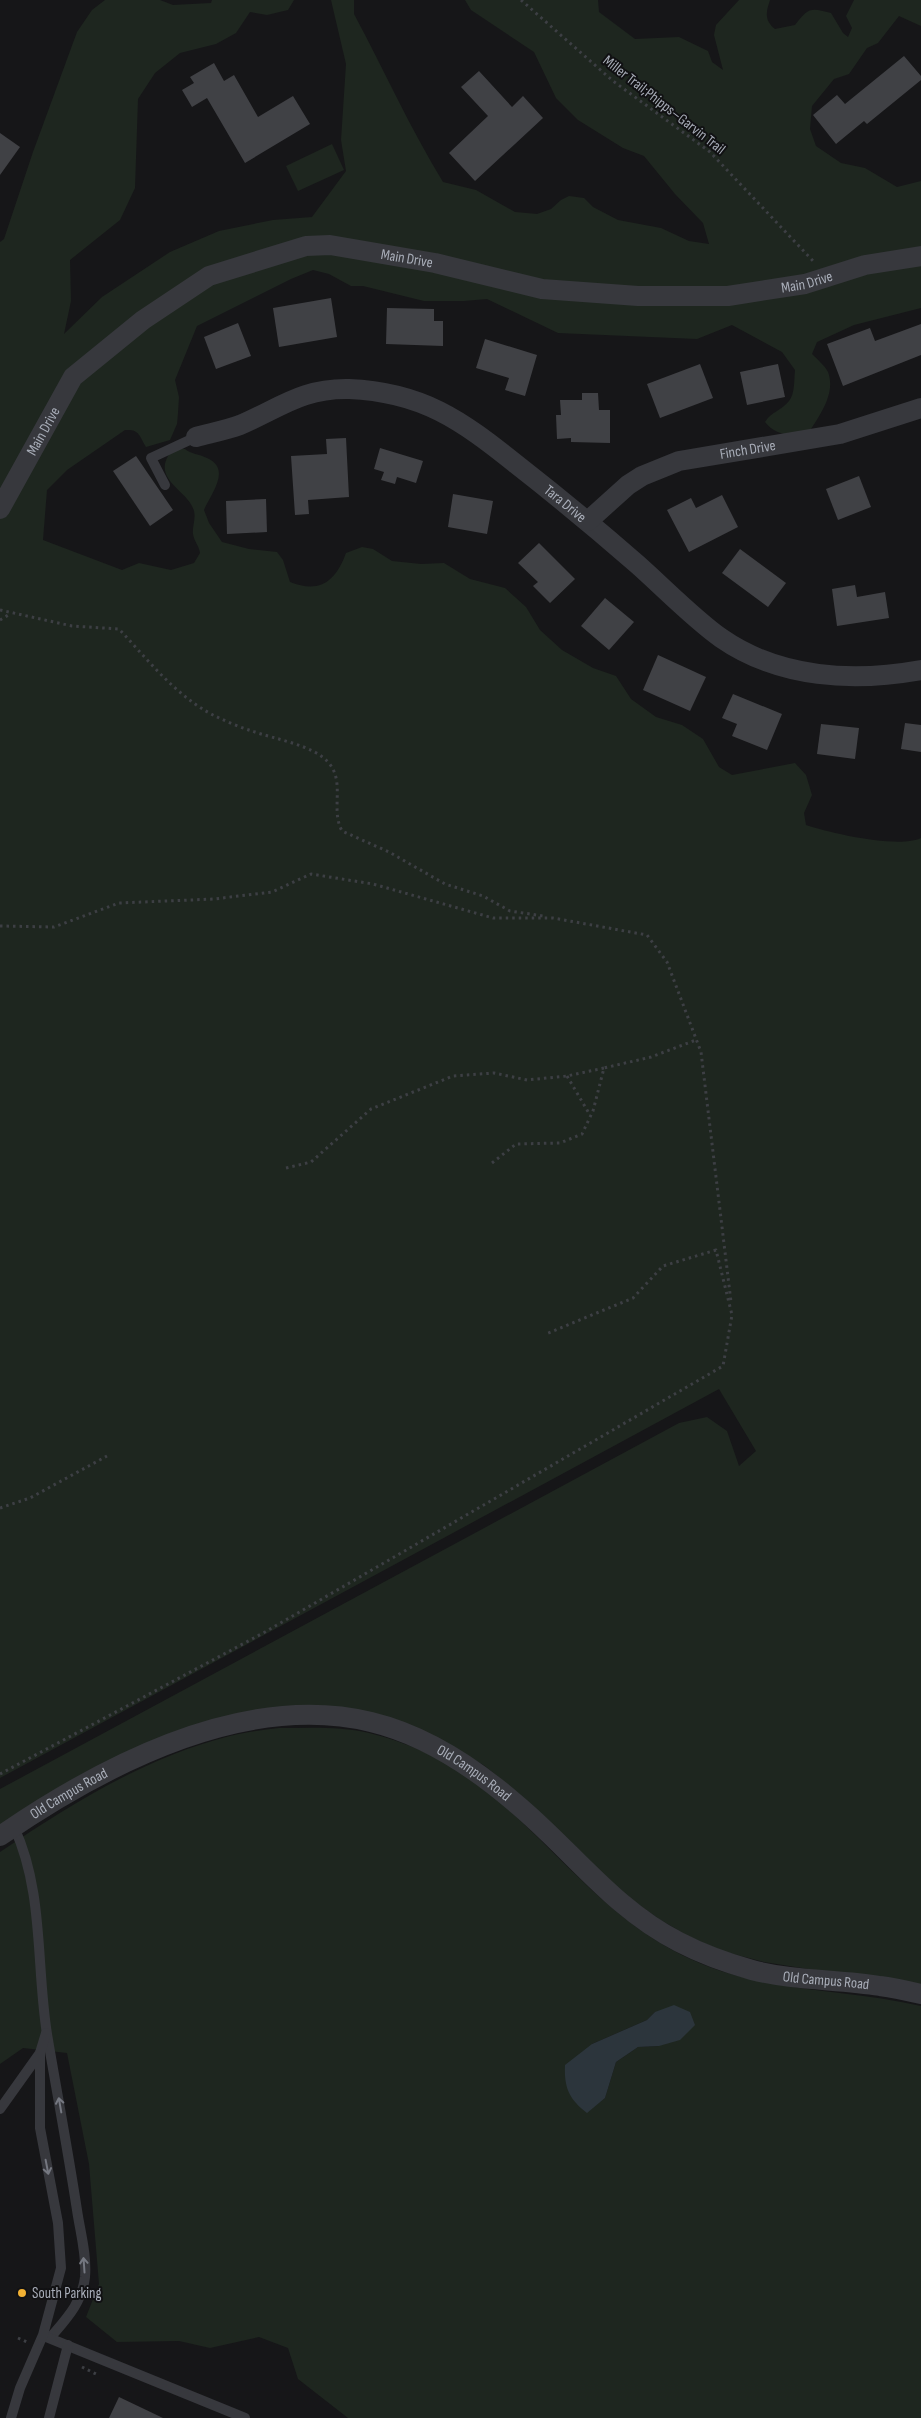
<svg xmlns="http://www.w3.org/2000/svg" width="921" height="2418" font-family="'Sofia Sans Condensed',sans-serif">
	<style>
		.green { fill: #1e261f; fill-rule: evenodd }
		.water { fill: #2c353c }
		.building { fill: #404145 }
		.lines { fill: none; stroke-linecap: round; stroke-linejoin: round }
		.path { stroke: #3d3f44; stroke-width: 3; stroke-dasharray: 2.5 4; stroke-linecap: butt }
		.service { stroke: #37383d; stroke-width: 10 }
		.minor { stroke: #37383d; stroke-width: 20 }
		.oneway { stroke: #757881 }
		.poi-dot { fill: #f2b134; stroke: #111113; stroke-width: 2 }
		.labels { text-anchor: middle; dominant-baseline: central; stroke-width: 4; stroke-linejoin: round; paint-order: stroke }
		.street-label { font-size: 15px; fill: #a8adb8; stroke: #111113 }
		.poi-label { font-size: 15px; fill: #a8adb8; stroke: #111113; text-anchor: start }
	</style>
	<rect width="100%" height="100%" fill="#161618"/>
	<g class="green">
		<path d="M 105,0 L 160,0 L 173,5 L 211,3 L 212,0 L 294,0 L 288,10 L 267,15 L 250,12 L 236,33 L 216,44 L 180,53 L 155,73 L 138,99 L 135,188 L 120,220 L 70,260 L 71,301 L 64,334 L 102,297 L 170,252 L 219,231 L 273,220 L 312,217 L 346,171 L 341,140 L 346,64 L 331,0 L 354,0 L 354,14 C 384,70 410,128 443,182 L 476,190 L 515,212 L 537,214 L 551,209 L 561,200 L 569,196 L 584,198 L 593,207 L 618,220 L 661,228 L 689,241 L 709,244 L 703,223 L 675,194 L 644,156 L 623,148 L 578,120 L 556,98 L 534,52 L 471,10 L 465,0 L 598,0 L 599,12 L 635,39 L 679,37 L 708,51 L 712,62 L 723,70 L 714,35 L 716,25 L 739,0 L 770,0 C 766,12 764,20 775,29 L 795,25 C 808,8 810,7 831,13 L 843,33 L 848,37 L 852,28 L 846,16 L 854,0 L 921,0 L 921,26 L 899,16 L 878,43 L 867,48 L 849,74 L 834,79 L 812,106 L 810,129 L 816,146 L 841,163 L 865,168 L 897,187 L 921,181 L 921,308 L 854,325 L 817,342 L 812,354 C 817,359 825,366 828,372 C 836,393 820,415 809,432 C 792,436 777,437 765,422 C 771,412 782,410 789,401 C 795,394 794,380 795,370 L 782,352 L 732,325 L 697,339 L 558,333 L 487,299 L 464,301 L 424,301 L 363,286 L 351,286 L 329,274 L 313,270 L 291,279 L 197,326 L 175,380 L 179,397 L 178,413 L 177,424 L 170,440 L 146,447 C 139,435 139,429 125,430 L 67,470 L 47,490 L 43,540 L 122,570 L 139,563 L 171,570 L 194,563 L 200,553 C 199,546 194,541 193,534 C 192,527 196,519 194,511 C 189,491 154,481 168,456 C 171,451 178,448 185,449 C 191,454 199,454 207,458 C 232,469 211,494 204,510 L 209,523 L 222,542 L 249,549 L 277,552 L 283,560 L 290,582 C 320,594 336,581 346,553 L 362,547 L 373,549 L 392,561 L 421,564 L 444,563 L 470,579 L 505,588 L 526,607 L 540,630 L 562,650 L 593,668 L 616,676 L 631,699 L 656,717 L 682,725 L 703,739 L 719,767 L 732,775 L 795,763 L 806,775 L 812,795 L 804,813 L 806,825 C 830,833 899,849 921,838 L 921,1987 L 764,1962 L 722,1951 L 688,1936 L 659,1919 L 618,1890 L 530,1803 L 485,1766 L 448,1744 L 271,1708 L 0,1828 L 0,1789 L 679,1423 L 707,1417 L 727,1431 L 739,1466 L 756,1451 L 719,1389 L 0,1778 L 0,242 L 4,239 L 33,152 L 77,32 L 92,10 Z"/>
		<polygon points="332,144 344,170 298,191 286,166"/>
		<path d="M 279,1728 C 309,1728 340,1726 369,1733 C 406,1742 448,1760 478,1784 C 548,1838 601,1915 682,1955 C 757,1993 841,1988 921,2006 L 921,2418 L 348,2418 L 298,2379 L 288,2348 L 259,2337 L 210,2348 L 179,2341 L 117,2342 L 86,2317 L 99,2284 L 89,2164 L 67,2053 L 23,2048 L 0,2064 L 0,1852 C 71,1804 146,1757 230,1736 C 246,1732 263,1730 279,1728 ZM 655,2012 L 659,2046 L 638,2047 L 616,2062 L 605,2098 L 587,2112 L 592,2044 L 647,2020 Z"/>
	</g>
	<path class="water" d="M 674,2005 L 690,2012 L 695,2025 L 680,2040 L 659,2046 L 638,2047 L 616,2062 L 605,2098 L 587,2113 C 569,2099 564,2088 565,2065 L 592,2044 L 647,2020 L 655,2012 Z"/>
	<g class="building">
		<polygon points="904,56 921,76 921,80 867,124 864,121 836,144 813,115 837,95 845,104"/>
		<polygon points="214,63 224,81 234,75 258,117 293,96 310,124 245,163 207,98 192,107 182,90 194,83 190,77"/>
		<polygon points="479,71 512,107 523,96 543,118 475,181 449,153 488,116 461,87"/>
		<polygon points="0,133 20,147 0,175"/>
		<polygon points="331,298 337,337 279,347 273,308"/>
		<polygon points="387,308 434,309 434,321 443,321 443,346 386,344"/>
		<polygon points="238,323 251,356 216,369 204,337"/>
		<polygon points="921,324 921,355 843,386 827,344 870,328 875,341"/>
		<polygon points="485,339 537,355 525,396 505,390 509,378 476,368"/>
		<polygon points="700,364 713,398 660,418 647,384"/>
		<polygon points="778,364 785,397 747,405 740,372"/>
		<polygon points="582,393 598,393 599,410 610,410 610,443 571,442 571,438 557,439 556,415 561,415 560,400 582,400"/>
		<polygon points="346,438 349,497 308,500 309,514 295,515 291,456 327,454 326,439"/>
		<polygon points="380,448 423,461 416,483 397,477 395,484 381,480 384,472 374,469"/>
		<polygon points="136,456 173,510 150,526 113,471"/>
		<polygon points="859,476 871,507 838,520 826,489"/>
		<polygon points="453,494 493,501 487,534 448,527"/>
		<polygon points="722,495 738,527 689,552 667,510 691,498 696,508"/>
		<polygon points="266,499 267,532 227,534 226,501"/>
		<polygon points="539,543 575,579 550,603 533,586 538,582 518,563"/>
		<polygon points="740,549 786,583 768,607 722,573"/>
		<polygon points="855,585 857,597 885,592 889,618 837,626 832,589"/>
		<polygon points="605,598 634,622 609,650 581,626"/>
		<polygon points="658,655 706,677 690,711 643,690"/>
		<polygon points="733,694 782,714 767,750 732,736 737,724 722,718"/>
		<polygon points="905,723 921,725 921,752 901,749"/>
		<polygon points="821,724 859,728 855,759 817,754"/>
		<polygon points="119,2397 163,2418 109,2418"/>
	</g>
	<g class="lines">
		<g class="path">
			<polyline points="521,0 613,81 710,152 814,262"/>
			<path d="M 0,610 L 72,626 L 119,629 C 148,660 175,695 213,715 C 225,721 239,727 252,731 C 274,739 313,745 328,762 C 346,782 330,809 342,831 L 389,852 L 445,884 L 483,896 L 510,911 L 543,916"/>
			<polyline points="0,620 10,614"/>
			<polyline points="0,926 54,927 119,903 214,899 272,892 311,874 373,884 493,918 553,918 647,935 667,962 701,1052 731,1302"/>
			<polyline points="567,1076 590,1115"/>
			<polyline points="492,1163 516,1144 560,1143 582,1134 593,1111 604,1068 651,1057 696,1040"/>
			<polyline points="286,1168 311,1162 371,1109 453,1076 494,1073 527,1080 567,1076 604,1068"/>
			<polyline points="0,1508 30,1498 107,1456"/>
			<polyline points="0,1774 265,1632 723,1366 732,1315 716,1250 663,1266 633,1298 546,1334"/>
			<polyline points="18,2338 27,2342"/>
			<polyline points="82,2367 96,2374"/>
		</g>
		<g class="service">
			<polyline points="165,485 151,458 196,437"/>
			<path d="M 14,1827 C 44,1891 36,1965 47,2034 C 57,2093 68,2151 77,2210 C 80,2231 87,2255 85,2277 C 82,2303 66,2319 50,2338"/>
			<polyline points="0,2109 40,2053"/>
			<polyline points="44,2336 245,2418"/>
			<polyline points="11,2418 20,2388 43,2335 61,2268 58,2223 40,2128 40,2053 46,2033"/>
			<polyline points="49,2418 68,2345"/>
		</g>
		<g class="minor">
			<path id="s1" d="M 196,437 C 211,433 226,430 240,425 C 280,408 302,388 349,389 C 422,392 461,420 516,464 C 557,496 598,530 637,564 C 663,587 694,619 721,638 C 780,679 854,682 921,670"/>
			<path id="s2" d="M 0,509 L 73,377 L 143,320 L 209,276 L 306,246 L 330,245 L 435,263 L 542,289 L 638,296 L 728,296 L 805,284 L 865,265 L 921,256"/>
			<path id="s3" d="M 588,521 L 628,485 L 642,476 L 679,461 L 840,434 L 921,408"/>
			<path id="s4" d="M 0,1836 C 102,1766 243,1691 371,1722 C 425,1735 472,1766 514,1802 C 570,1848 613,1909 679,1942 C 702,1954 727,1963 752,1970 C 794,1981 838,1979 880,1986 C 894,1988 908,1991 921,1994"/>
		</g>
	</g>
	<defs><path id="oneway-shaft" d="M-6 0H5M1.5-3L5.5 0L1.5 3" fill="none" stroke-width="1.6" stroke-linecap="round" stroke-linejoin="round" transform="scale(1.25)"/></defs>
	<g class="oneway">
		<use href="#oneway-shaft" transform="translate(60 2105) rotate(-100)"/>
		<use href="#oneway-shaft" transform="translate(47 2167) rotate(79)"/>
		<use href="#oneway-shaft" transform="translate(84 2265) rotate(-94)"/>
	</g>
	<circle class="poi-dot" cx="22" cy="2293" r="5"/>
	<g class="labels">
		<g class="street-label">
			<text transform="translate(664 105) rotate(38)">Miller Trail;Phipps–Garvin Trail</text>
			<text stroke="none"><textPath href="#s2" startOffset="524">Main Drive</textPath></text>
			<text stroke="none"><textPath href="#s2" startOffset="929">Main Drive</textPath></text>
			<text stroke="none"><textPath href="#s2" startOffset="89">Main Drive</textPath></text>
			<text stroke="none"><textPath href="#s3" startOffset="180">Finch Drive</textPath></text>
			<text stroke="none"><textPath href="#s1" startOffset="412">Tara Drive</textPath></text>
			<text stroke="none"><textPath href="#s4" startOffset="515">Old Campus Road</textPath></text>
			<text stroke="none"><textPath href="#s4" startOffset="81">Old Campus Road</textPath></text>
			<text stroke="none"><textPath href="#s4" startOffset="935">Old Campus Road</textPath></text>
		</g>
		<g class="poi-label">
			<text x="32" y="2293">South Parking</text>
		</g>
	</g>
</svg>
